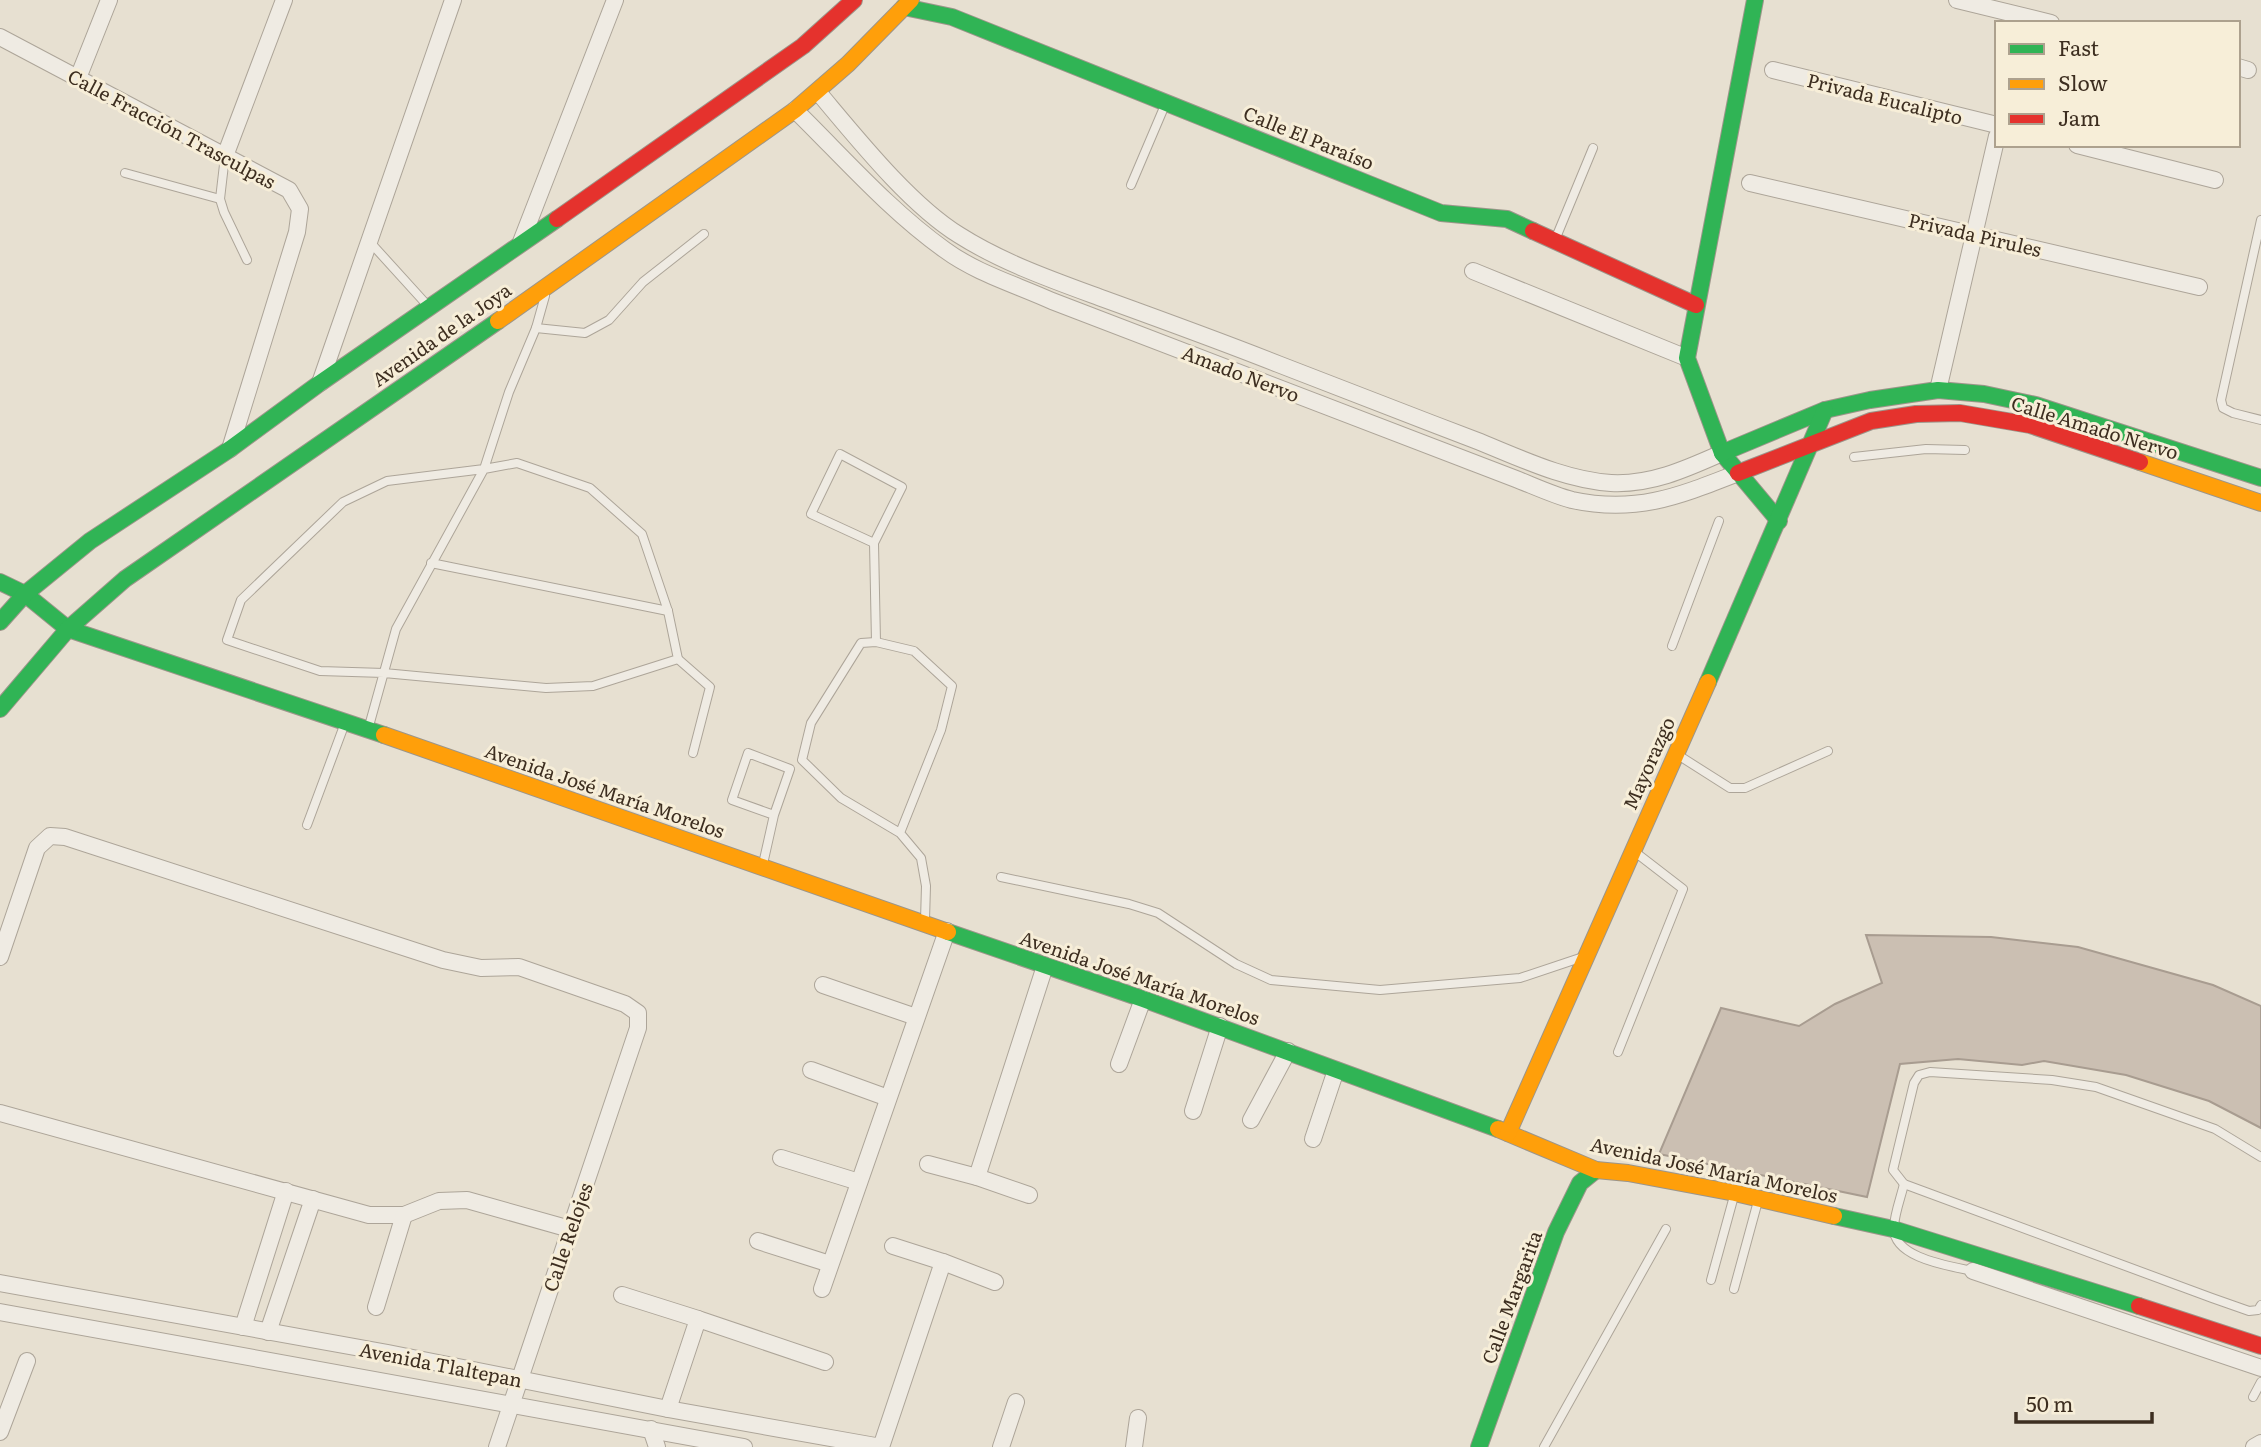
<svg xmlns="http://www.w3.org/2000/svg" width="2261" height="1447" font-family="Literata,serif">
	<style>
		.building { fill: #cbbfb2; stroke: #a89c90; stroke-width: 2 }
		.lines { fill: none; stroke-linecap: round; stroke-linejoin: round }
		.lane-casing { stroke: #ada599; stroke-width: 10 }
		.street-casing { stroke: #ada599; stroke-width: 18 }
		.fast-casing { stroke: #9c958a; stroke-width: 18 }
		.slow-casing { stroke: #9c958a; stroke-width: 18 }
		.jam-casing { stroke: #9c958a; stroke-width: 18 }
		.lane { stroke: #efebe3; stroke-width: 8 }
		.street { stroke: #efebe3; stroke-width: 16 }
		.fast { stroke: #30b455; stroke-width: 16 }
		.slow { stroke: #ff9f0a; stroke-width: 16 }
		.jam { stroke: #e5322d; stroke-width: 16 }
		.labels { text-anchor: middle; dominant-baseline: central; stroke-width: 6; stroke-linejoin: round; paint-order: stroke }
		.street-label { font-size: 19px; fill: #3d2e20; stroke: #f7eed8 }
	</style>
	<rect width="100%" height="100%" fill="#e7e0d1"/>
	<polygon class="building" points="1866,935 1991,937 2078,947 2213,985 2261,1006 2261,1128 2209,1101 2126,1075 2044,1061 2022,1065 1958,1059 1900,1064 1867,1197 1659,1154 1721,1008 1799,1026 1835,1004 1882,983"/>
	<g class="lines">
		<defs>
			<g id="lane">
				<polyline points="225,156 220,199 224,212 247,260"/>
				<polyline points="125,173 220,199"/>
				<polyline points="1131,185 1165,105"/>
				<polyline points="2261,220 2221,400 2223,408 2233,413 2261,420"/>
				<polyline points="1555,240 1593,148"/>
				<polyline points="369,241 428,306"/>
				<polyline points="536,328 585,333 609,320 643,282 704,234"/>
				<polyline points="1854,457 1926,449 1965,450"/>
				<polyline points="874,543 902,487 840,454 811,514 874,543 876,642"/>
				<polyline points="431,563 668,611"/>
				<polyline points="1672,646 1719,521"/>
				<polyline points="678,659 710,687 693,753"/>
				<polyline points="369,726 396,629 484,469 387,481 343,502 241,600 227,640 320,671 384,673 546,688 593,686 678,659 668,611 642,534 590,488 517,463 484,469 509,392 536,328 545,296"/>
				<polyline points="1678,755 1730,788 1745,788 1828,751"/>
				<polyline points="307,825 345,723"/>
				<polyline points="900,833 941,730 952,686 914,651 876,642 861,643 811,723 802,760 841,798 900,833 921,858 926,886 925,920"/>
				<polyline points="763,864 774,815 790,769 748,753 732,800 774,815"/>
				<polyline points="1001,877 1129,904 1158,913 1236,964 1271,980 1380,990 1520,978 1580,958"/>
				<polyline points="1618,1052 1683,889 1635,852"/>
				<polyline points="2261,1157 2215,1129 2096,1087 2052,1080 1930,1072 1919,1075 1914,1083 1893,1170 1904,1184 2212,1298 2249,1311 2258,1310 2261,1305"/>
				<path d="M 1904,1184 C 1901,1197 1895,1212 1894,1226 C 1891,1258 1950,1266 1973,1271"/>
				<polyline points="1711,1280 1734,1196"/>
				<polyline points="1734,1289 1758,1201"/>
				<polyline points="2253,1397 2261,1382"/>
				<polyline points="1544,1447 1666,1229"/>
			</g>
			<g id="street">
				<polyline points="1957,0 2051,23"/>
				<polyline points="0,37 289,190 300,209 297,232 230,449"/>
				<polyline points="2238,67 2248,70"/>
				<polyline points="1773,70 1997,125"/>
				<polyline points="78,78 109,0"/>
				<path d="M 818,92 C 856,137 909,204 959,235 C 1003,263 1055,281 1104,299 C 1162,320 1220,341 1278,364 C 1343,389 1409,415 1475,440 C 1518,457 1564,480 1611,483 C 1651,485 1686,469 1722,453"/>
				<path d="M 795,110 C 843,157 890,211 945,250 C 976,273 1017,285 1052,301 L 1516,479 C 1534,486 1553,495 1572,500 C 1636,514 1679,496 1738,473"/>
				<polyline points="2077,145 2215,180"/>
				<polyline points="225,156 284,0"/>
				<polyline points="1750,183 2199,287"/>
				<polyline points="521,242 615,0"/>
				<polyline points="1473,271 1687,358"/>
				<polyline points="320,383 453,0"/>
				<polyline points="1938,390 1997,136"/>
				<polyline points="0,957 37,848 50,836 65,837 443,960 481,968 519,967 625,1004 638,1013 638,1028 497,1447"/>
				<polyline points="823,985 916,1017"/>
				<polyline points="1119,1064 1143,999"/>
				<polyline points="811,1070 888,1098"/>
				<polyline points="1193,1111 1220,1026"/>
				<polyline points="0,1113 369,1215 404,1215 439,1201 467,1200 570,1229"/>
				<polyline points="1251,1120 1288,1051"/>
				<polyline points="1313,1139 1336,1070"/>
				<polyline points="781,1158 859,1182"/>
				<polyline points="928,1164 977,1177 1029,1195"/>
				<polyline points="977,1177 1045,966"/>
				<polyline points="758,1241 830,1264"/>
				<polyline points="893,1246 943,1262 995,1282"/>
				<polyline points="1973,1271 2261,1368"/>
				<polyline points="0,1283 388,1353 668,1409 881,1447 943,1262"/>
				<polyline points="822,1289 947,931"/>
				<polyline points="622,1295 698,1319 668,1409"/>
				<polyline points="376,1307 404,1215"/>
				<polyline points="0,1312 744,1447"/>
				<polyline points="698,1319 825,1362"/>
				<polyline points="243,1327 286,1191"/>
				<polyline points="268,1332 313,1199"/>
				<polyline points="651,1429 657,1447"/>
				<polyline points="0,1432 27,1361"/>
				<polyline points="1001,1447 1016,1402"/>
				<polyline points="1134,1447 1138,1418"/>
				<polyline points="2254,1447 2261,1443"/>
			</g>
			<g id="fast">
				<polyline points="1755,0 1687,358 1722,453 1779,521"/>
				<polyline points="904,7 952,17 1441,213 1507,219 1533,231"/>
				<polyline points="1722,453 1825,410 1870,400 1938,390 1984,394 2036,405 2261,478"/>
				<polyline points="0,582 25,594 68,629 384,735"/>
				<polyline points="0,622 25,594 90,541 230,449 320,383 557,219"/>
				<polyline points="1708,682 1825,410"/>
				<polyline points="0,709 68,629 125,579 498,321"/>
				<polyline points="948,932 1143,999 1498,1129"/>
				<polyline points="1834,1216 1893,1229 2139,1306"/>
				<polyline points="1479,1447 1556,1232 1580,1183 1596,1170"/>
			</g>
			<g id="slow">
				<polyline points="498,321 795,110 848,64 911,0"/>
				<polyline points="2140,462 2261,503"/>
				<polyline points="384,735 948,932"/>
				<polyline points="1498,1129 1596,1170 1628,1173 1735,1193 1834,1216"/>
				<polyline points="1508,1133 1708,682"/>
			</g>
			<g id="jam">
				<polyline points="557,219 803,46 854,0"/>
				<polyline points="1533,231 1696,305"/>
				<polyline points="1738,473 1871,421 1916,414 1960,413 2030,425 2140,462"/>
				<polyline points="2139,1306 2261,1346"/>
			</g>
		</defs>
		<use href="#lane" class="lane-casing"/>
		<use href="#street" class="street-casing"/>
		<use href="#fast" class="fast-casing"/>
		<use href="#slow" class="slow-casing"/>
		<use href="#jam" class="jam-casing"/>
		<use href="#lane" class="lane"/>
		<use href="#street" class="street"/>
		<use href="#fast" class="fast"/>
		<use href="#slow" class="slow"/>
		<use href="#jam" class="jam"/>
	</g>
	<g class="labels">
		<g class="street-label">
			<text transform="translate(1885 98) rotate(14)">Privada Eucalipto</text>
			<text transform="translate(172 128) rotate(28)">Calle Fracción Trasculpas</text>
			<text transform="translate(1309 137) rotate(22)">Calle El Paraíso</text>
			<text transform="translate(1975 234) rotate(13)">Privada Pirules</text>
			<text transform="translate(441 334) rotate(-35)">Avenida de la Joya</text>
			<text transform="translate(1241 373) rotate(21)">Amado Nervo</text>
			<text transform="translate(2095 427) rotate(17)">Calle Amado Nervo</text>
			<text transform="translate(1648 763) rotate(-66)">Mayorazgo</text>
			<text transform="translate(605 790) rotate(19)">Avenida José María Morelos</text>
			<text transform="translate(1140 977) rotate(19)">Avenida José María Morelos</text>
			<text transform="translate(1714 1169) rotate(12)">Avenida José María Morelos</text>
			<text transform="translate(567 1237) rotate(-71)">Calle Relojes</text>
			<text transform="translate(1511 1297) rotate(-70)">Calle Margarita</text>
			<text transform="translate(441 1364) rotate(11)">Avenida Tlaltepan</text>
		</g>
	</g>
	<rect x="1995" y="21" width="245" height="126" fill="#f7eed8" stroke="#ada18e" stroke-width="2"/>
	<rect x="2009" y="44" width="35" height="10" fill="#30b455" stroke="#ada18e" stroke-width="2"/>
	<text x="2058" y="56" font-size="21" fill="#3d2e20">Fast</text>
	<rect x="2009" y="79" width="35" height="10" fill="#ff9f0a" stroke="#ada18e" stroke-width="2"/>
	<text x="2058" y="91" font-size="21" fill="#3d2e20">Slow</text>
	<rect x="2009" y="114" width="35" height="10" fill="#e5322d" stroke="#ada18e" stroke-width="2"/>
	<text x="2058" y="126" font-size="21" fill="#3d2e20">Jam</text>
	<path d="M2016 1412v10h136v-10" fill="none" stroke="#3d2e20" stroke-width="3.5"/>
	<text x="2026" y="1412" font-size="21" fill="#3d2e20" stroke="#f7eed8" stroke-width="5" paint-order="stroke">50 m</text>
</svg>
